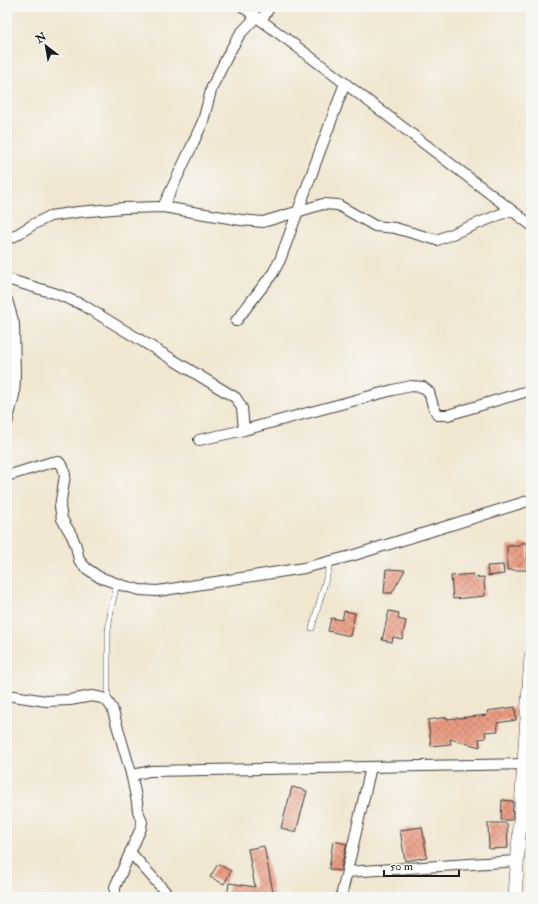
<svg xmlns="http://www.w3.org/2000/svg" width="538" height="904" font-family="'IM FELL Double Pica',serif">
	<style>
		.building { fill: url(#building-cross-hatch) }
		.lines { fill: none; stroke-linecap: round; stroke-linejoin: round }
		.service-casing { stroke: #3c3a37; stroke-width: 6 }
		.minor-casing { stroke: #3c3a37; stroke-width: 12 }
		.tertiary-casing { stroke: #3c3a37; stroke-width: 14 }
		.service { stroke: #fff; stroke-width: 5 }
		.minor { stroke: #fff; stroke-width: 10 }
		.tertiary { stroke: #fff; stroke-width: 13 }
	</style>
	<defs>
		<pattern id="building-cross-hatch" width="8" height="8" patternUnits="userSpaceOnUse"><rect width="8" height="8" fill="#eb9c83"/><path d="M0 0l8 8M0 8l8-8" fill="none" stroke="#be7e6a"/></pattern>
	</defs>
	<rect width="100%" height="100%" fill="#f6f6f2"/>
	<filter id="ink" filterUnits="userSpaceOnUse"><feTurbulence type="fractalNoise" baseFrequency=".025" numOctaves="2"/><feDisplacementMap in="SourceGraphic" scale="8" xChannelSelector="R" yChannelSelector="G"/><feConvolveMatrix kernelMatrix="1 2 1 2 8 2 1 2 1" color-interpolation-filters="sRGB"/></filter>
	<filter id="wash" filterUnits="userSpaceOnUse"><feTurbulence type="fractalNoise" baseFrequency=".012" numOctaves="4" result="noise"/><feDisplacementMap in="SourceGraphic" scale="16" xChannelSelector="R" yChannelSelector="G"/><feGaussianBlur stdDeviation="0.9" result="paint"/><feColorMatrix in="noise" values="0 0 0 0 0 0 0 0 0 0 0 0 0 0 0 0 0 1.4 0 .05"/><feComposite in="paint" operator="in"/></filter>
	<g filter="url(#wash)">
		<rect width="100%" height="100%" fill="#f1e7d1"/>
		<g id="blocks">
			<g class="building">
				<polygon points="520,543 528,543 527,570 507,570 507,546 520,546"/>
				<polygon points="503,565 504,574 488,576 487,566"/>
				<polygon points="386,569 405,570 392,593 384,593"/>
				<polygon points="473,574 473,578 484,577 485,596 453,599 451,576"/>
				<polygon points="344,611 355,613 350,636 328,631 331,618 342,620"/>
				<polygon points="389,611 399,613 398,619 406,621 402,639 393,637 392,642 382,640"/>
				<polygon points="515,707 516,720 497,723 498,731 485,732 486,738 479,739 480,747 450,739 451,744 431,746 428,720 447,717 447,719 488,715 487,711"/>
				<polygon points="292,787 307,791 296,832 281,828"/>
				<polygon points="502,800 513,801 512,820 501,820"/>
				<polygon points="488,823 507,823 508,848 489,849"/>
				<polygon points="422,827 427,857 405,861 400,830"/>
				<polygon points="333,841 347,844 340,871 329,869"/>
				<polygon points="264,846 274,897 227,897 229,883 255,887 248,849"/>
				<polygon points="218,864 231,871 224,884 210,877"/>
			</g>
		</g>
	</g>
	<g filter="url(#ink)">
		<use href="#blocks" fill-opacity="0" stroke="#3c3a37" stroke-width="1"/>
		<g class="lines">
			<defs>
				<g id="service">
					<polyline points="312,628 331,561"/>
					<polyline points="108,702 108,631 111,609 117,584"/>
				</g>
				<g id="minor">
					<polyline points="243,7 296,46 531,225"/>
					<polyline points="261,20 270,7"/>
					<polyline points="163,207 191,148 203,121 212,87 230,51 240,34 256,17"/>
					<polyline points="7,238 13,237 34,224 50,216 78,212 124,208 163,207 241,220 263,222 323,204 338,205 375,226 395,228 437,240 511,210"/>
					<polyline points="7,279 57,294 83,305 114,324 236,398 242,408 244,430"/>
					<polyline points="7,300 14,324 15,378 14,395 7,423"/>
					<polyline points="236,321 273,273 280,260 345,83"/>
					<polyline points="199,440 244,430 393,390 411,386 423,387 429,392 433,406 438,415 448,415 531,390"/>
					<polyline points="7,476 52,462 59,462 63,467 65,475 60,507 62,519 72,536 76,546 79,560 86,568 99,577 121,585 140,590 158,591 304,568 351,556 531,500"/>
					<polyline points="7,695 46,701 70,700 92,696 102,698 108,702 112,708 131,773 137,774 150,771 524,764"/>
					<polyline points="130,852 170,897"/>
					<polyline points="347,872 517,861"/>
					<polyline points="117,897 115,894 115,887 141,828 142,822 138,811 137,802 131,773"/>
					<polyline points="341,897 371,767"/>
				</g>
				<polyline id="tertiary" points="515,897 531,657"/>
			</defs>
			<use href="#service" class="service-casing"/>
			<use href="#minor" class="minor-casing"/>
			<use href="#tertiary" class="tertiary-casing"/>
			<use href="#service" class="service"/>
			<use href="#minor" class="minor"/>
			<use href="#tertiary" class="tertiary"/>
		</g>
	</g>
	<rect width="538" height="904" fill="none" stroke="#f6f6f2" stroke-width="24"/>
	<g transform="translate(46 46) rotate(329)" stroke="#f6f6f2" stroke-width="3" paint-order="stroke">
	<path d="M0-3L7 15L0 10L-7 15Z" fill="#1c1c1c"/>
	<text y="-6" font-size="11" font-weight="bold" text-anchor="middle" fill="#1c1c1c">N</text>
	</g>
	<path d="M384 870v6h75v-6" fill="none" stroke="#1c1c1c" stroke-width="2"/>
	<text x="390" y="870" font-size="12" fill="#1c1c1c" stroke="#f6f6f2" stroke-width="3" paint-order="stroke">50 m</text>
</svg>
